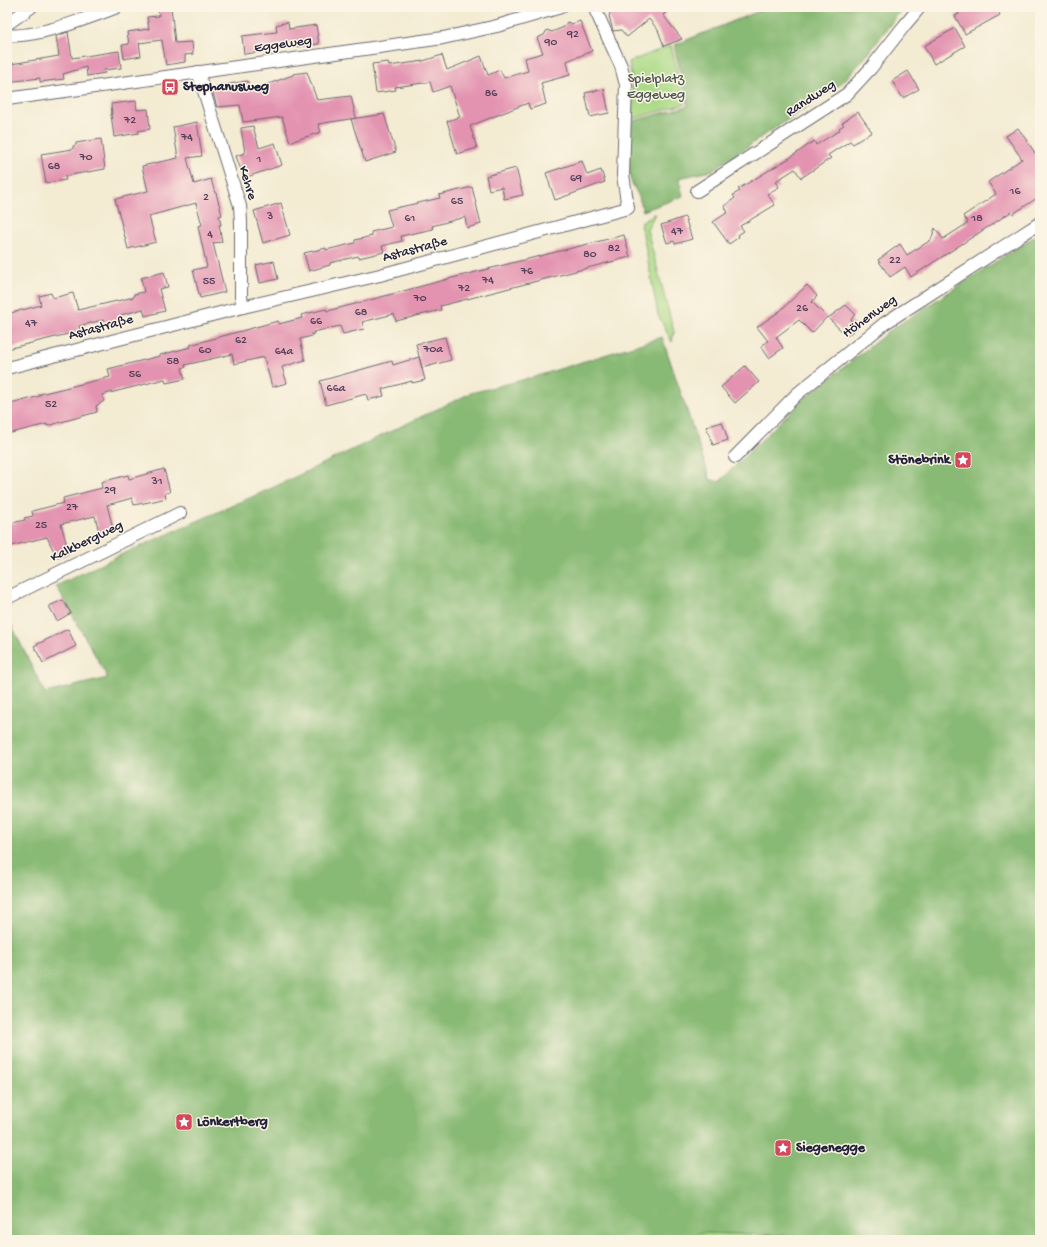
<svg xmlns="http://www.w3.org/2000/svg" width="1047" height="1247" font-family="'Gochi Hand',sans-serif">
	<style>
		.green { fill: #acda87; stroke: #677e61 }
		.forest { fill: #89ba74; stroke: #566e58 }
		.building { fill: #e393b0 }
		.lines { fill: none; stroke-linecap: round; stroke-linejoin: round }
		.street-casing { stroke: #6b6870; stroke-width: 14 }
		.street { stroke: #fff; stroke-width: 12 }
		.labels { text-anchor: middle; dominant-baseline: central; stroke-width: 3; stroke-linejoin: round; paint-order: stroke }
		.number-label { font-size: 12px; fill: #523e58 }
		.street-label { font-size: 14px; fill: #22223b; stroke: #fcf5e5 }
		.park-label { font-size: 14px; fill: #4b5952; stroke: #fcf5e5 }
		.poi-label { font-size: 14px; font-weight: bold; fill: #22223b; stroke: #fcf5e5; text-anchor: start }
	</style>
	<rect width="100%" height="100%" fill="#fcf5e5"/>
	<filter id="ink" filterUnits="userSpaceOnUse"><feTurbulence type="fractalNoise" baseFrequency=".025" numOctaves="2"/><feDisplacementMap in="SourceGraphic" scale="8" xChannelSelector="R" yChannelSelector="G"/><feConvolveMatrix kernelMatrix="1 2 1 2 8 2 1 2 1" color-interpolation-filters="sRGB"/></filter>
	<filter id="wash" filterUnits="userSpaceOnUse"><feTurbulence type="fractalNoise" baseFrequency=".012" numOctaves="4" result="noise"/><feDisplacementMap in="SourceGraphic" scale="16" xChannelSelector="R" yChannelSelector="G"/><feGaussianBlur stdDeviation="0.9" result="paint"/><feColorMatrix in="noise" values="0 0 0 0 0 0 0 0 0 0 0 0 0 0 0 0 0 1.4 0 .05"/><feComposite in="paint" operator="in"/></filter>
	<g filter="url(#wash)">
		<rect width="100%" height="100%" fill="#f3ebd2"/>
		<g class="green">
			<polygon points="671,45 685,104 632,119 632,81 629,62"/>
			<polygon points="655,213 647,230 674,332 672,342 658,315 641,223"/>
			<polygon points="698,1233 785,1235 798,1240 691,1240"/>
		</g>
		<g class="forest">
			<polygon points="769,7 906,7 894,19 869,53 841,84 711,171 679,178 683,196 643,211 639,197 631,181 628,163 630,122 688,106 674,45"/>
			<polygon points="1040,233 1040,1240 798,1240 785,1235 698,1233 691,1240 7,1240 7,616 45,693 108,678 56,586 116,557 272,488 471,393 534,377 662,337 710,479 719,482 800,402 892,329"/>
		</g>
		<g id="blocks">
			<g class="building">
				<polygon points="171,7 175,43 192,42 193,54 185,55 185,62 166,65 162,40 139,43 141,56 124,59 122,45 129,44 127,32 149,29 147,17 159,16 158,8"/>
				<polygon points="615,7 673,7 663,15 682,39 664,46 658,30 649,19 627,37 621,30 613,31 609,16 611,10"/>
				<polygon points="965,7 996,7 1000,15 965,34 955,16 959,14 957,11"/>
				<polygon points="580,21 592,51 567,61 570,75 541,83 546,104 530,109 528,103 470,126 477,148 457,154 447,121 460,117 450,86 433,92 430,82 395,87 396,90 376,93 372,64 388,62 389,66 423,61 442,55 447,70 481,56 488,75 500,70 504,78 528,71 525,58 543,53 537,38 544,35 547,30 552,32 564,27 567,22 572,24"/>
				<polygon points="288,22 289,29 316,25 319,44 294,47 294,45 270,48 270,51 244,54 242,36 277,32 276,25"/>
				<polygon points="955,28 965,46 934,64 924,46"/>
				<polygon points="68,32 72,58 119,51 121,68 104,70 105,73 87,76 86,67 63,74 64,79 40,82 40,78 7,82 7,67 11,66 11,64 59,56 56,36"/>
				<polygon points="908,71 919,89 903,98 892,81"/>
				<polygon points="307,72 317,100 351,96 356,118 318,124 321,132 290,142 282,117 243,122 240,105 217,107 212,90 211,88 216,87 216,86 248,81 249,91 293,75 293,74"/>
				<polygon points="604,89 609,113 590,117 585,93"/>
				<polygon points="136,101 137,110 148,109 150,129 138,131 139,133 114,137 111,114 112,114 111,104"/>
				<polygon points="858,112 872,132 853,144 850,141 828,155 831,158 801,178 795,169 776,181 779,187 767,194 775,205 740,226 744,231 738,235 739,237 729,244 713,222 728,212 724,206 735,198 733,195 740,191 738,189 788,159 814,141 816,145 840,130 839,128 844,125 842,123"/>
				<polygon points="384,114 396,152 365,162 351,119"/>
				<polygon points="197,122 202,156 187,158 194,184 211,179 215,193 216,193 222,215 219,216 221,225 219,225 222,242 213,243 225,292 200,298 193,270 207,267 198,226 202,225 196,203 149,216 156,242 128,249 115,199 148,191 142,166 178,158 173,127"/>
				<polygon points="253,126 259,148 275,143 282,165 244,178 236,156 245,153 241,128"/>
				<polygon points="1018,128 1040,160 1040,196 1013,214 1011,212 911,277 905,267 890,277 878,260 900,244 907,255 931,240 935,228 943,239 968,223 963,216 996,194 988,182 1022,159 1006,136"/>
				<polygon points="101,139 105,169 65,176 66,180 46,183 41,154 73,149 73,146 76,145 76,143"/>
				<polygon points="582,161 587,175 601,170 605,182 555,200 546,173"/>
				<polygon points="516,168 523,195 504,199 502,187 489,190 486,176"/>
				<polygon points="472,187 481,224 467,228 465,217 432,226 433,229 401,236 402,241 382,246 384,252 359,258 358,256 330,263 330,265 309,271 304,253 326,248 326,250 355,243 355,240 372,236 371,232 392,227 387,210 440,198 439,195"/>
				<polygon points="281,203 290,235 263,243 254,211"/>
				<polygon points="685,217 692,239 675,244 674,241 667,243 661,225"/>
				<polygon points="624,235 630,257 440,306 441,310 396,321 394,314 362,322 364,329 343,334 340,326 313,332 314,334 311,334 312,336 300,339 305,360 282,367 287,383 272,387 264,357 234,364 232,354 185,365 186,367 182,368 185,379 166,383 165,379 102,395 104,401 96,406 97,412 47,426 47,424 7,434 7,405 40,396 40,394 110,377 108,369 160,356 160,355 191,347 190,345 278,321 279,324 302,318 301,315 326,309 327,311 355,304 448,279"/>
				<polygon points="274,261 278,279 260,283 256,265"/>
				<polygon points="164,272 168,287 159,289 165,311 145,316 143,309 121,315 122,321 104,325 103,320 79,326 80,331 7,349 7,314 41,305 39,296 51,293 53,298 73,293 78,310 134,297 134,294 144,292 141,278"/>
				<polygon points="807,285 817,296 812,302 827,317 812,333 799,320 776,337 783,348 769,358 761,346 768,341 757,327 780,311"/>
				<polygon points="846,305 855,314 851,320 858,327 847,336 828,318"/>
				<polygon points="445,337 451,360 422,368 416,344"/>
				<polygon points="419,357 425,380 412,383 412,381 382,389 384,396 368,400 366,394 326,405 320,381 392,361 393,365"/>
				<polygon points="745,366 759,382 735,403 721,387"/>
				<polygon points="722,422 728,440 713,445 706,427"/>
				<polygon points="164,469 170,492 165,493 166,498 154,501 134,505 132,498 107,505 113,528 99,532 95,516 61,524 69,553 57,558 47,537 7,547 7,524 25,520 24,518 33,516 32,511 64,503 63,498 102,488 101,482 128,475 129,479"/>
				<polygon points="63,600 71,613 57,621 49,606"/>
				<polygon points="68,629 76,646 43,663 34,646"/>
			</g>
		</g>
	</g>
	<g filter="url(#ink)">
		<use href="#blocks" fill-opacity="0" stroke="#6b6870" stroke-width="1"/>
		<g class="lines">
			<defs>
				<g id="street">
					<polyline points="7,24 31,7"/>
					<path d="M 7,35 C 34,39 91,17 117,7"/>
					<polyline points="198,72 240,206 241,222 241,297 243,307"/>
					<polyline points="7,99 94,87 443,38 497,26 561,7"/>
					<polyline points="697,191 847,94 871,68 904,26 920,7"/>
					<polyline points="7,368 243,307 380,275 628,208 623,175 626,85 621,66 594,7"/>
					<polyline points="735,457 797,394 885,323 1040,223"/>
					<polyline points="7,598 180,513"/>
				</g>
			</defs>
			<use href="#street" class="street-casing"/>
			<use href="#street" class="street"/>
		</g>
	</g>
	<defs>
		<symbol id="bus-square" viewBox="-11 -11 22 22"><rect x="-9" y="-9" width="18" height="18" rx="4" fill="#d1495b" stroke="#fcf5e5"/><path d="M-5-6H5V4H4V6H2V4H-2V6H-4V4H-5ZM-3.5-4V0h7V-4ZM-3.5 1.2v1.5H-2V1.2ZM2 1.2v1.5H3.5V1.2Z" fill="#fff"/></symbol>
		<symbol id="sight-square" viewBox="-11 -11 22 22"><rect x="-9" y="-9" width="18" height="18" rx="4" fill="#d1495b" stroke="#fcf5e5"/><path d="M0-6L1.8-2.2L6-1.7L2.9 1.2L3.7 5.4L0 3.3L-3.7 5.4L-2.9 1.2L-6-1.7L-1.8-2.2Z" fill="#fff"/></symbol>
	</defs>
	<g fill-rule="evenodd">
		<use href="#bus-square" x="160" y="77" width="20" height="20"/>
		<use href="#sight-square" x="953" y="450" width="20" height="20"/>
		<use href="#sight-square" x="174" y="1112" width="20" height="20"/>
		<use href="#sight-square" x="773" y="1138" width="20" height="20"/>
	</g>
	<g class="labels">
		<g class="number-label">
			<text x="573" y="35">92</text>
			<text x="551" y="43">90</text>
			<text x="491" y="94">86</text>
			<text x="130" y="121">72</text>
			<text x="187" y="138">74</text>
			<text x="86" y="158">70</text>
			<text x="259" y="160">1</text>
			<text x="54" y="167">68</text>
			<text x="576" y="179">69</text>
			<text x="1015" y="192">16</text>
			<text x="206" y="198">2</text>
			<text x="457" y="202">65</text>
			<text x="270" y="217">3</text>
			<text x="410" y="219">61</text>
			<text x="977" y="219">18</text>
			<text x="677" y="232">47</text>
			<text x="210" y="235">4</text>
			<text x="614" y="249">82</text>
			<text x="590" y="255">80</text>
			<text x="895" y="261">22</text>
			<text x="527" y="272">76</text>
			<text x="488" y="281">74</text>
			<text x="209" y="282">55</text>
			<text x="464" y="289">72</text>
			<text x="420" y="299">70</text>
			<text x="802" y="309">26</text>
			<text x="361" y="313">68</text>
			<text x="316" y="322">66</text>
			<text x="31" y="324">47</text>
			<text x="241" y="341">62</text>
			<text x="433" y="350">70a</text>
			<text x="205" y="351">60</text>
			<text x="284" y="352">64a</text>
			<text x="173" y="362">58</text>
			<text x="135" y="375">56</text>
			<text x="336" y="389">66a</text>
			<text x="51" y="405">52</text>
			<text x="157" y="482">31</text>
			<text x="110" y="491">29</text>
			<text x="72" y="508">27</text>
			<text x="41" y="526">25</text>
		</g>
		<g class="street-label">
			<text transform="translate(283 45) rotate(-8)">Eggeweg</text>
			<text transform="translate(811 99) rotate(-33)">Randweg</text>
			<text transform="translate(247 183) rotate(73)">Kehre</text>
			<text transform="translate(415 250) rotate(-15)">Astastraße</text>
			<text transform="translate(870 317) rotate(-36)">Höhenweg</text>
			<text transform="translate(101 328) rotate(-15)">Astastraße</text>
			<text transform="translate(87 542) rotate(-26)">Kalkbergweg</text>
		</g>
		<g class="park-label">
			<text x="656" y="79">Spielplatz<tspan x="656" dy="16">Eggeweg</tspan></text>
		</g>
		<g class="poi-label">
			<text x="183" y="87">Stephanusweg</text>
			<text x="950" y="460" text-anchor="end">Stönebrink</text>
			<text x="197" y="1122">Lönkertberg</text>
			<text x="796" y="1148">Siegenegge</text>
		</g>
	</g>
	<rect width="1047" height="1247" fill="none" stroke="#fcf5e5" stroke-width="24"/>
</svg>
